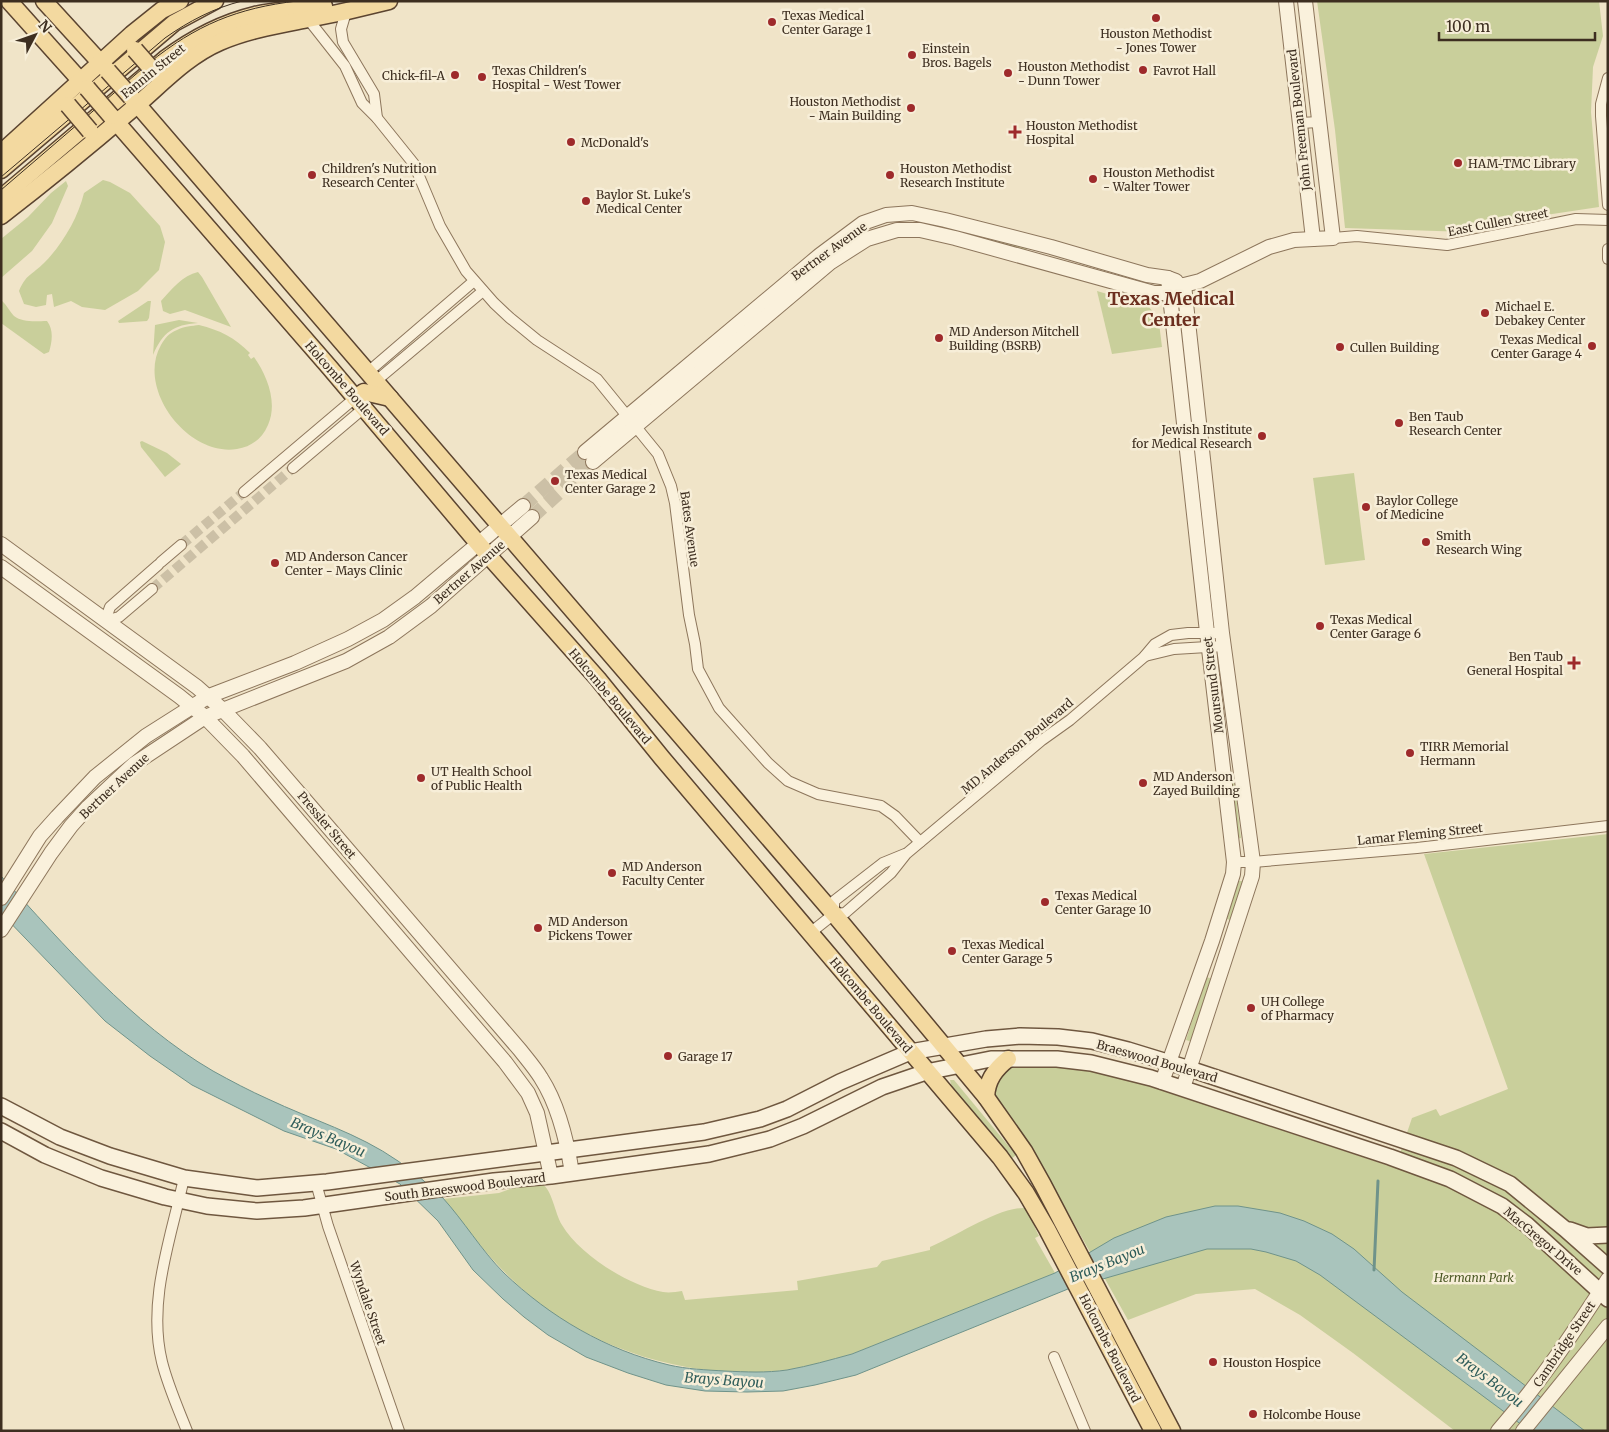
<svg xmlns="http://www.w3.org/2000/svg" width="1609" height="1432" font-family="Merriweather,serif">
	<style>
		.green { fill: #c9cf9b }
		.water { fill: #a9c4bc; stroke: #6f938a }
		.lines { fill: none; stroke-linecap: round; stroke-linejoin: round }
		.stream { stroke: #6f938a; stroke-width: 3 }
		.minor-tunnel { stroke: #ccc0a6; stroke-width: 10; stroke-dasharray: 10 5; stroke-linecap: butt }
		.tertiary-tunnel { stroke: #ccc0a6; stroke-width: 14; stroke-dasharray: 14 7; stroke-linecap: butt }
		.minor-casing { stroke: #8d765c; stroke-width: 12 }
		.tertiary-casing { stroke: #8d765c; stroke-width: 16 }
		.secondary-casing { stroke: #6f573f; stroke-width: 18 }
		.primary-casing { stroke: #5b4430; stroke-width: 19 }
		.minor { stroke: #faf1dc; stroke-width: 10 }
		.tertiary { stroke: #faf1dc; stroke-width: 14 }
		.secondary { stroke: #faf1dc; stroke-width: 15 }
		.primary { stroke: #f3d9a0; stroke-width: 16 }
		.tram { stroke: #3d2e20; stroke-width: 1 }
		.primary-bridge-casing { stroke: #5b4430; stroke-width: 19; stroke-linecap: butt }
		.primary-bridge { stroke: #f3d9a0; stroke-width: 16 }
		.poi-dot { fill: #9e2a2b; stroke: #f7eed8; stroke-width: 2 }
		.labels { text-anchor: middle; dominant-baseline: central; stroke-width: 5; stroke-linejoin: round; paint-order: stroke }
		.poi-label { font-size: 12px; fill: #3d2e20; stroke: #f7eed8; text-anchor: start }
		.street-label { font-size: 12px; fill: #3d2e20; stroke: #f7eed8 }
		.park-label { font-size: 12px; font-style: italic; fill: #4d5a26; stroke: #f7eed8 }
		.water-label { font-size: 14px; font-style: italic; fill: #2f5d5a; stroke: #f7eed8 }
		.district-label { font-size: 18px; font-weight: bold; fill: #6b2e1e; stroke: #f7eed8 }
	</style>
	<rect width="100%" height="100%" fill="#f0e4c8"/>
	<g class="green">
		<polygon points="1317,1 1599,1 1603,36 1593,67 1591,112 1599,207 1539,216 1467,232 1345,228 1335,130"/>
		<path d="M 103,180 L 110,182 L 130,193 L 160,226 L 165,242 L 159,270 L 138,291 L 105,310 L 82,307 L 71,301 L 54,307 L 52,294 L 47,295 L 46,305 L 36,307 L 24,304 L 19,291 C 26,274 32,275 44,263 C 62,245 78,218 84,193 Z"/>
		<polygon points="66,181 68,186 52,223 32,251 1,278 1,239 28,217 51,193"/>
		<polygon points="929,221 1027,248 1026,252 928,225"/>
		<path d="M 198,272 L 202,277 L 231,327 L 185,310 L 170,314 L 163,311 L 161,301 C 171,290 183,275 198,272 Z"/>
		<polygon points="1097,291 1148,306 1155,314 1159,323 1162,347 1112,354"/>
		<path d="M 1,300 C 7,305 10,312 14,316 C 23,323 37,321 47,321 C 54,330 52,342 49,352 L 44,354 L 1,323 Z"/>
		<polygon points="148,301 151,301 149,318 147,321 119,323 118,321"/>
		<path d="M 179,320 L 198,323 C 173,325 163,332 153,355 L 155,325 Z"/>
		<path d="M 199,325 C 220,330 235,338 250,353 L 248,355 L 251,359 L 254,357 C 267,375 278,403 268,425 C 262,439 251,447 237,449 C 188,457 136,389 161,345 C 165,338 169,333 177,330 C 184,326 192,326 199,325 Z"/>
		<polygon points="142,441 167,453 181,464 165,477 141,447 140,442"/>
		<polygon points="1354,473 1365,560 1325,565 1313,478"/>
		<polygon points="1234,780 1241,838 1236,839 1230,781"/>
		<polygon points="1608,834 1608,1431 1455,1431 1353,1353 1300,1315 1255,1289 1196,1294 1128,1320 1034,1152 994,1097 993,1087 1008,1068 1016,1066 1062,1067 1103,1073 1149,1086 1395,1168 1412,1118 1436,1109 1440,1116 1508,1089 1424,854"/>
		<polygon points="1238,881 1242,881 1243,886 1233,921 1227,919"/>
		<polygon points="1206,977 1213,979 1192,1042 1186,1040"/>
		<polygon points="950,1080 954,1080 1016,1155 1010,1160 952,1089"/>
		<path d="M 542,1184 C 552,1189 555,1214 562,1225 C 579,1254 629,1286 663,1292 C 669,1293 676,1292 682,1291 L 685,1300 L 798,1290 L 797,1281 L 877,1267 L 882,1261 L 930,1250 L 930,1247 C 955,1237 1000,1206 1026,1208 C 1030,1213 1035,1229 1039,1236 L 1035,1238 L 1055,1273 L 852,1354 C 830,1360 808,1367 786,1370 C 699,1382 594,1352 528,1294 C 495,1266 469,1232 443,1199 L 499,1193 L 515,1187 Z"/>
	</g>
	<path class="water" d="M 1,876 C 64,945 132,1024 213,1071 C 231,1081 250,1091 268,1099 C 312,1120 358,1133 398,1161 C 414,1172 428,1184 442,1197 C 464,1221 481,1250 504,1273 C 550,1317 606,1350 669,1365 C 686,1369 707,1370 725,1371 C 746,1372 766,1373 787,1370 C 809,1366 830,1360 852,1354 L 1055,1273 L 1114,1238 L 1166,1217 L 1215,1206 L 1238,1206 L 1280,1213 L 1304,1221 L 1332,1234 L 1354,1249 L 1402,1292 L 1585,1431 L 1530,1431 L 1320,1275 L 1296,1261 L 1266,1252 L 1251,1249 L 1207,1249 L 1068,1289 L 856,1375 L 815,1385 L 783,1391 L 747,1392 L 705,1391 L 666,1385 L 628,1373 L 586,1357 L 548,1335 L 524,1317 L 503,1299 L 473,1270 L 438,1221 L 400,1184 L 336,1149 L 284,1131 L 192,1085 L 150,1056 L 105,1021 L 1,913 Z"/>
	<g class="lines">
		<polyline class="stream" points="1374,1270 1378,1181"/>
		<g class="minor-tunnel">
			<polyline points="181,545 244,492"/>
			<polyline points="152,589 293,468"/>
		</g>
		<g class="tertiary-tunnel">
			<polyline points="523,506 585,452"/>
			<polyline points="532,517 593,462"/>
		</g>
		<defs>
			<g id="minor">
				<polyline points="346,12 341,29 343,42 374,94 377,118"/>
				<polyline points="308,19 345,66 362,103 377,118 414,164 440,226 466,271 494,303 510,318 537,340 597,379 658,454 671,486 675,503 689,615 695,644 698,669 719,708 768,763 788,781 818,794 881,806 895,816 920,842"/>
				<polyline points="1608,78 1601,104 1601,116 1608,205"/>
				<polyline points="1300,123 1319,122"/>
				<polyline points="1333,238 1357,236 1447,245 1576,219 1608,220"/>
				<polyline points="1608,249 1608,259"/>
				<polyline points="368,372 474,281"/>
				<polyline points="376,381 483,291"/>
				<polyline points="293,468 364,408"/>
				<polyline points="244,492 355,398"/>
				<polyline points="161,562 181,545"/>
				<polyline points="105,621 110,607 158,565"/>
				<polyline points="105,621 119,617 152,589"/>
				<polyline points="1145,656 1174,649 1224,646"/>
				<polyline points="1234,862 1253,862 1417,848 1608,826"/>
				<polyline points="834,914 834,901 883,863 905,854"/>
				<polyline points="810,933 834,914 845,913 891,873 906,854 1042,740 1070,720 1144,657 1155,644 1171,635 1188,633 1222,633"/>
				<path d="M 184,1178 C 171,1238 147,1301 162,1362 C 168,1386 178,1408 187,1431"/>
				<polyline points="316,1183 328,1226 399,1431"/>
				<polyline points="1054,1357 1085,1431"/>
			</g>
			<g id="tertiary">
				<polyline points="1286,1 1313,239"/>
				<polyline points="585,452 820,255 863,223 886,215 912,213 945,220 1051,247 1147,275 1168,278 1176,281"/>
				<polyline points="593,462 831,262 867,239 897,230 920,230 955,238 1154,293 1169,293 1184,285 1200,281 1269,247 1294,240 1333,238 1305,1"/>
				<path d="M 1,544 L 197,687 L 223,710 L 260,748 L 311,807 L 520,1050 C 527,1059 535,1068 541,1078 C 559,1106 567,1141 572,1173"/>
				<polyline points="1,567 179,696 205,717 243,756 505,1062 528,1093 537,1113 551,1176"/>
				<polyline points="1,898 40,836 57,817 95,777 146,736 209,696 295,663 348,639 383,620 415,597 523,506"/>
				<polyline points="1,930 51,853 71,826 88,807 134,764 205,717 346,661 389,637 431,606 532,517"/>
				<polyline points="1162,1082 1212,941 1233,874 1234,862 1207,632 1168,278"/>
				<polyline points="1183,1088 1252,876 1253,862 1222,633 1184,285"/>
				<path d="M 1498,1431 C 1540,1383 1574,1332 1608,1279"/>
				<polyline points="1523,1431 1608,1326"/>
			</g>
			<g id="secondary">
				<polyline points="1,1106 60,1137 110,1156 184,1178 257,1188 327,1182 704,1132 760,1119 787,1109 840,1082 910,1052 986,1039 1020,1036 1058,1037 1092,1041 1128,1050 1190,1069 1456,1158 1510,1184 1565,1229 1608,1267"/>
				<polyline points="1,1131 45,1155 101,1178 165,1197 207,1206 257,1211 304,1208 494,1181 551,1176 709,1154 770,1139 803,1126 882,1087 926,1072 991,1059 1057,1059 1091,1063 1151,1078 1390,1157 1450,1179 1502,1206 1527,1225 1608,1299"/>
				<polyline points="1570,1230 1587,1236 1608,1235"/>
			</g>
			<g id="primary">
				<polyline points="9,1 87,88"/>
				<polyline points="44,1 108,71"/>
				<polyline points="131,97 834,914 986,1097 1024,1151 1043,1185 1172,1431"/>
				<polyline points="111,116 330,368 488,555 598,679 662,758 1000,1157 1026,1193 1047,1229 1153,1431"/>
				<polyline points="1,153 132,34 162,10 180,1"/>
				<polyline points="1,170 174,23 215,1"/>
				<path d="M 1,198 L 165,59 C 192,39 222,23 255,15 C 277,10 301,9 324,6"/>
				<path d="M 1,216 C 45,182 88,147 130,111 C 159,87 185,57 220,42 C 248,30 278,25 308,19 C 335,14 362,8 389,1"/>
				<polyline points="355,398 364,392 390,398"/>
				<path d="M 986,1097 C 987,1080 995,1069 1008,1059"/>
			</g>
		</defs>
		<use href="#minor" class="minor-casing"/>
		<use href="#tertiary" class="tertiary-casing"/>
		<use href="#secondary" class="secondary-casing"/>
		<use href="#primary" class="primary-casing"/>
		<use href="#minor" class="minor"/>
		<use href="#tertiary" class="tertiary"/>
		<use href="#secondary" class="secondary"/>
		<use href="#primary" class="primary"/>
		<g class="tram">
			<path d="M 1,177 L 165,38 C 189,21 214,8 242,1"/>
			<path d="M 1,190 L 149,63 C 196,25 237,8 297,1"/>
		</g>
		<defs>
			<g id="primary-bridge">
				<polyline points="135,50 156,74"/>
				<polyline points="108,71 131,97"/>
				<polyline points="87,88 111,116"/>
				<polyline points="68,105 90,131"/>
			</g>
		</defs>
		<use href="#primary-bridge" class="primary-bridge-casing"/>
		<use href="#primary-bridge" class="primary-bridge"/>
	</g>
	<g class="poi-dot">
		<circle cx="1156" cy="18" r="5"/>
		<circle cx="772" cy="22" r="5"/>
		<circle cx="912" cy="55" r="5"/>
		<circle cx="1143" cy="70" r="5"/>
		<circle cx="1008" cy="73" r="5"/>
		<circle cx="455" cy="75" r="5"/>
		<circle cx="482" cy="77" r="5"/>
		<circle cx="911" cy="108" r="5"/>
		<path d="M1012.5 124.5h5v5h5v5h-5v5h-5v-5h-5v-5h5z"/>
		<circle cx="571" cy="142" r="5"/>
		<circle cx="1458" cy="163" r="5"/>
		<circle cx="312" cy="175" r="5"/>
		<circle cx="890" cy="175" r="5"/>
		<circle cx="1093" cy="179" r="5"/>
		<circle cx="586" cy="201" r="5"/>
		<circle cx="1485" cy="313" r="5"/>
		<circle cx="939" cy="338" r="5"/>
		<circle cx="1592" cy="346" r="5"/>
		<circle cx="1340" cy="347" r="5"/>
		<circle cx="1399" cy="423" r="5"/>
		<circle cx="1262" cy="436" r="5"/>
		<circle cx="555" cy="481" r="5"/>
		<circle cx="1366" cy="507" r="5"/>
		<circle cx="1426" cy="542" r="5"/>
		<circle cx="275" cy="563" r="5"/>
		<circle cx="1320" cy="626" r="5"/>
		<path d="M1571.5 655.5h5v5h5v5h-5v5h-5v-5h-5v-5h5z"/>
		<circle cx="1410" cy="753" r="5"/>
		<circle cx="421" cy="778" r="5"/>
		<circle cx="1143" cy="783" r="5"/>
		<circle cx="612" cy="873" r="5"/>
		<circle cx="1045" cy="902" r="5"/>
		<circle cx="538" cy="928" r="5"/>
		<circle cx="952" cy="951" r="5"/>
		<circle cx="1251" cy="1008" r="5"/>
		<circle cx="668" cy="1056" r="5"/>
		<circle cx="1213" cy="1362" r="5"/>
		<circle cx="1253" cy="1414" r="5"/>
	</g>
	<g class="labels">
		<g class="poi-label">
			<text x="782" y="15">Texas Medical<tspan x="782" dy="14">Center Garage 1</tspan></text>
			<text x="1156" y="33" text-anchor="middle">Houston Methodist<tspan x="1156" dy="14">- Jones Tower</tspan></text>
			<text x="922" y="48">Einstein<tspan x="922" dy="14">Bros. Bagels</tspan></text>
			<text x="1018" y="66">Houston Methodist<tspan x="1018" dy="14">- Dunn Tower</tspan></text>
			<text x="492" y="70">Texas Children's<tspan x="492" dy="14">Hospital - West Tower</tspan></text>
			<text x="1153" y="70">Favrot Hall</text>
			<text x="445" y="75" text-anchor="end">Chick-fil-A</text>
			<text x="901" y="101" text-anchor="end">Houston Methodist<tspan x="901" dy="14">- Main Building</tspan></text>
			<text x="1026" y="125">Houston Methodist<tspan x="1026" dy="14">Hospital</tspan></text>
			<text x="581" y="142">McDonald's</text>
			<text x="1468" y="163">HAM-TMC Library</text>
			<text x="322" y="168">Children's Nutrition<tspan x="322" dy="14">Research Center</tspan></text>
			<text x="900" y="168">Houston Methodist<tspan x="900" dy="14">Research Institute</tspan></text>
			<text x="1103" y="172">Houston Methodist<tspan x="1103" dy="14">- Walter Tower</tspan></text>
			<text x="596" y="194">Baylor St. Luke's<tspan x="596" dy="14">Medical Center</tspan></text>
			<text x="1495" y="306">Michael E.<tspan x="1495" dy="14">Debakey Center</tspan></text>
			<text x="949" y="331">MD Anderson Mitchell<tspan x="949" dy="14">Building (BSRB)</tspan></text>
			<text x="1582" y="339" text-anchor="end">Texas Medical<tspan x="1582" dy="14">Center Garage 4</tspan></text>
			<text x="1350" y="347">Cullen Building</text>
			<text x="1409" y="416">Ben Taub<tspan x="1409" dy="14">Research Center</tspan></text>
			<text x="1252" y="429" text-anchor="end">Jewish Institute<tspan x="1252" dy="14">for Medical Research</tspan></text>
			<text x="565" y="474">Texas Medical<tspan x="565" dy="14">Center Garage 2</tspan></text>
			<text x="1376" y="500">Baylor College<tspan x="1376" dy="14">of Medicine</tspan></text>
			<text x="1436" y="535">Smith<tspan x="1436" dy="14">Research Wing</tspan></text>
			<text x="285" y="556">MD Anderson Cancer<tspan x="285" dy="14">Center - Mays Clinic</tspan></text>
			<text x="1330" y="619">Texas Medical<tspan x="1330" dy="14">Center Garage 6</tspan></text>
			<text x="1563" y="656" text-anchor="end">Ben Taub<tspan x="1563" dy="14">General Hospital</tspan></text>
			<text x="1420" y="746">TIRR Memorial<tspan x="1420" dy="14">Hermann</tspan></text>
			<text x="431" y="771">UT Health School<tspan x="431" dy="14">of Public Health</tspan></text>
			<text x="1153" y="776">MD Anderson<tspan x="1153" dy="14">Zayed Building</tspan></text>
			<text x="622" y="866">MD Anderson<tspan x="622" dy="14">Faculty Center</tspan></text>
			<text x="1055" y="895">Texas Medical<tspan x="1055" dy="14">Center Garage 10</tspan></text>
			<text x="548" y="921">MD Anderson<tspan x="548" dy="14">Pickens Tower</tspan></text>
			<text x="962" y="944">Texas Medical<tspan x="962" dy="14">Center Garage 5</tspan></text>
			<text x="1261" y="1001">UH College<tspan x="1261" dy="14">of Pharmacy</tspan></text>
			<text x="678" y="1056">Garage 17</text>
			<text x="1223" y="1362">Houston Hospice</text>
			<text x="1263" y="1414">Holcombe House</text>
		</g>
		<g class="street-label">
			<text transform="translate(153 71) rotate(-39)">Fannin Street</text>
			<text transform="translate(1299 120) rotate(-96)">John Freeman Boulevard</text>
			<text transform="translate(1498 222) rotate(-11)">East Cullen Street</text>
			<text transform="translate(829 251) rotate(-36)">Bertner Avenue</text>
			<text transform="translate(347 388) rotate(49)">Holcombe Boulevard</text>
			<text transform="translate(690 529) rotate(82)">Bates Avenue</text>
			<text transform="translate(469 572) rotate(-41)">Bertner Avenue</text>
			<text transform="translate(1213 685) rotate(-97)">Moursund Street</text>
			<text transform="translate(610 696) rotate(50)">Holcombe Boulevard</text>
			<text transform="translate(1017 746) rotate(-40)">MD Anderson Boulevard</text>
			<text transform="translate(114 786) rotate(-43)">Bertner Avenue</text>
			<text transform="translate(327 825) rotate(50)">Pressler Street</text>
			<text transform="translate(1420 834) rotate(-6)">Lamar Fleming Street</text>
			<text transform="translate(871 1005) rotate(50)">Holcombe Boulevard</text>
			<text transform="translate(1157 1061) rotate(16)">Braeswood Boulevard</text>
			<text transform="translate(465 1187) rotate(-7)">South Braeswood Boulevard</text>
			<text transform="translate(1543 1241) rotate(40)">MacGregor Drive</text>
			<text transform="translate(368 1303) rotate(71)">Wyndale Street</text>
			<text transform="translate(1564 1344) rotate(-56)">Cambridge Street</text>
			<text transform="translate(1110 1348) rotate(63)">Holcombe Boulevard</text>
		</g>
		<g class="park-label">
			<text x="1474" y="1277">Hermann Park</text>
		</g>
		<g class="water-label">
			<text transform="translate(328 1137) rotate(23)">Brays Bayou</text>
			<text transform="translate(1107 1263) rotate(-22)">Brays Bayou</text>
			<text transform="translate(724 1380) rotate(4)">Brays Bayou</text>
			<text transform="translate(1490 1380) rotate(37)">Brays Bayou</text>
		</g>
		<g class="district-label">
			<text x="1171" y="298">Texas Medical<tspan x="1171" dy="21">Center</tspan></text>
		</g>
	</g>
	<rect width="1609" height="1432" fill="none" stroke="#3d2e20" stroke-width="5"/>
	<g transform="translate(35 35) rotate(49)" stroke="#f7eed8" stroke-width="4" paint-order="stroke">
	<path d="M0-4L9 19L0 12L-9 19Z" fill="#3d2e20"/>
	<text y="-8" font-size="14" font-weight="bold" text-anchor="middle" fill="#3d2e20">N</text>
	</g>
	<path d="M1439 32v8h156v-8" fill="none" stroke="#3d2e20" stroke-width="2.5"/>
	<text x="1446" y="32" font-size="15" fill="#3d2e20" stroke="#f7eed8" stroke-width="4" paint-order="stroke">100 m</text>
</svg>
